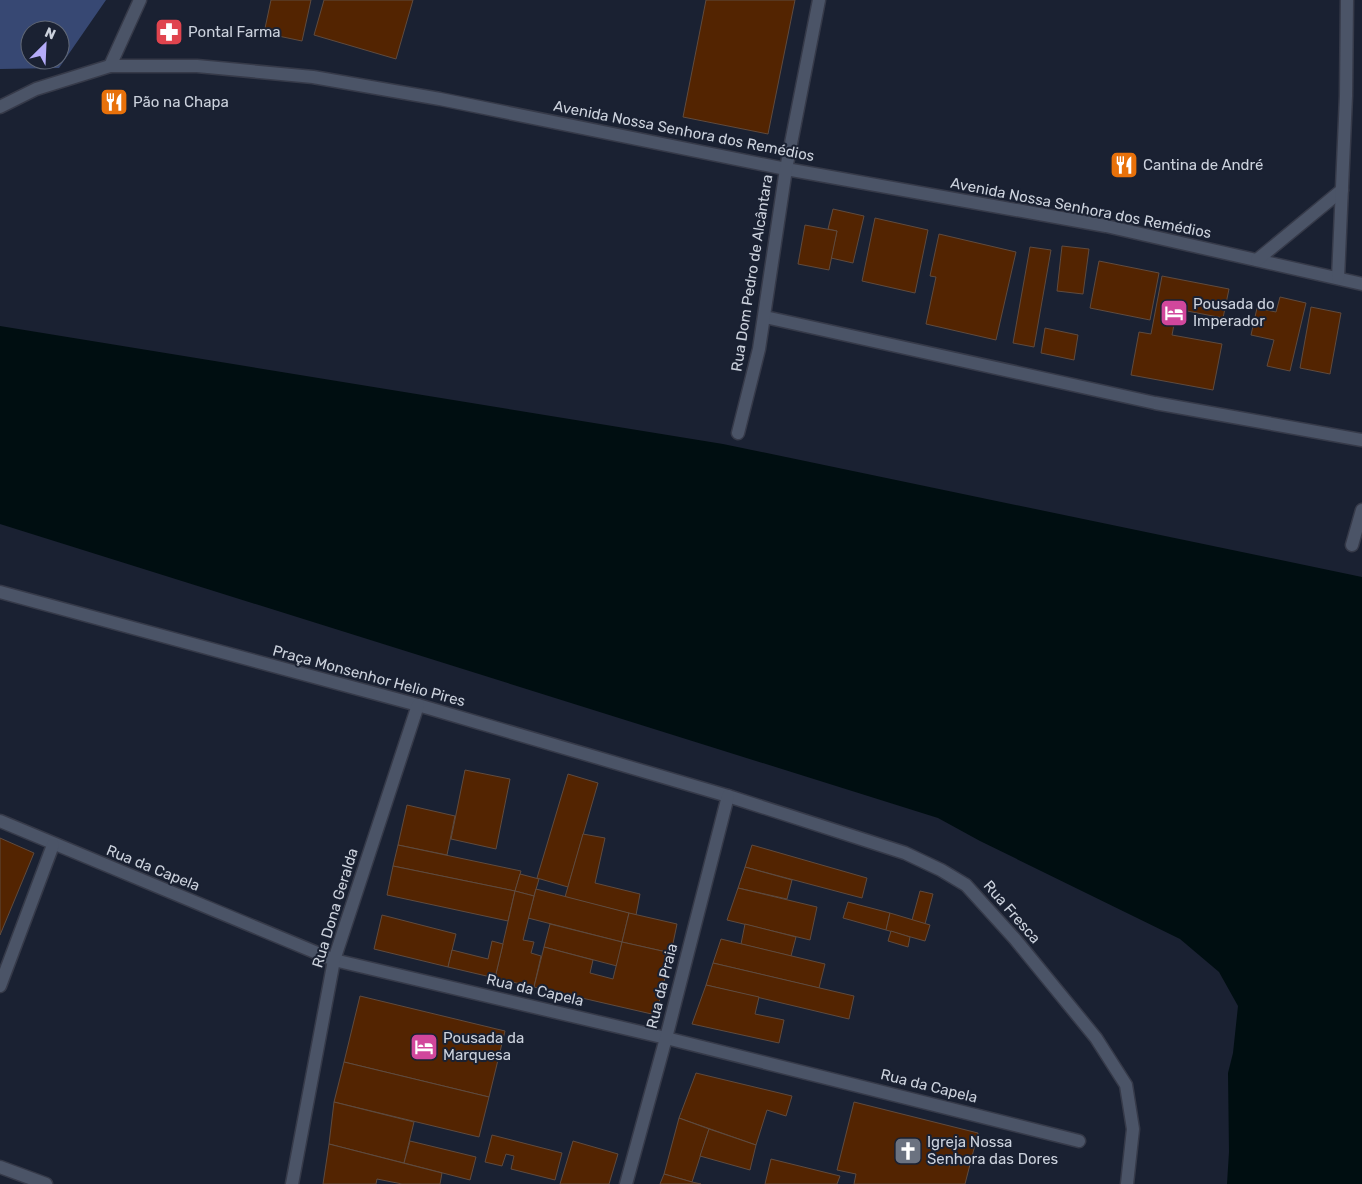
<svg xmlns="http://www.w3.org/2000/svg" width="1362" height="1184" font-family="Rubik,sans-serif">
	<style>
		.green { fill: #374873; fill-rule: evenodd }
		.water { fill: #000e11 }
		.building { fill: #532401; stroke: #5f4b3f }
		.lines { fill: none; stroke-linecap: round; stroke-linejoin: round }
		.minor-casing { stroke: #363a49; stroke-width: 15 }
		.minor { stroke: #4b5467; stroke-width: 12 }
		.labels { text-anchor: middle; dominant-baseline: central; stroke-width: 4; stroke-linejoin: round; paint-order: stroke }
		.poi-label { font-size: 15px; fill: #ccd2dd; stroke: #1a2132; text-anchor: start }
		.street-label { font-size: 15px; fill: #ccd2dd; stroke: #1a2132 }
	</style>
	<rect width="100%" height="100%" fill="#1a2132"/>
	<path class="green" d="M 0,0 L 106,0 L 59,68 L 0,69 ZM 30,30 L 60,30 L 60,60 L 30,60 Z"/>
	<polygon class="water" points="0,326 723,444 1362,577 1362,1184 1227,1184 1229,1152 1228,1073 1233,1053 1238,1006 1219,972 1180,939 980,841 938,818 0,524"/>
	<g class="building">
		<polygon points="271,0 311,0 302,41 264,33"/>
		<polygon points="324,0 413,0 396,59 314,35"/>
		<polygon points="706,0 795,0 768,134 683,117"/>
		<polygon points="833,209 864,216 853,263 831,258 837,231 828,229"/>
		<polygon points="875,218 928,230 915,293 862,281"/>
		<polygon points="805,225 837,231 829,270 798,264"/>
		<polygon points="939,234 1016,252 996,340 926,324 936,277 930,276"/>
		<polygon points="1062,246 1089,249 1083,294 1057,291"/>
		<polygon points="1030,247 1051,250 1034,347 1013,343"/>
		<polygon points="1099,261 1159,273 1150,320 1090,308"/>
		<polygon points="1162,276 1229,289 1223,318 1177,309 1172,335 1222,344 1213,390 1131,375 1139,332 1151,334"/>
		<polygon points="1280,297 1306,303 1290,371 1267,366 1274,340 1251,335 1257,308 1276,312"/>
		<polygon points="1311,307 1341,313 1330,374 1300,368"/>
		<polygon points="1045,328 1078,335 1074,360 1041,353"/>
		<polygon points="465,770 510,779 496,849 451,839"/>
		<polygon points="568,774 598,783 568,887 537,878"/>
		<polygon points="407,805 455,816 447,855 398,845"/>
		<polygon points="583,834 605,838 595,883 640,894 636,915 565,897"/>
		<polygon points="0,838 34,853 0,935"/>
		<polygon points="398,845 521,871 515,891 393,866"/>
		<polygon points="752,845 867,878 862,898 745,867"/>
		<polygon points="393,866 515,891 508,921 387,895"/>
		<polygon points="745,867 792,880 787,899 738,888"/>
		<polygon points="520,874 539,879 534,896 515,891"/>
		<polygon points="738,888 817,907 810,940 727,920"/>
		<polygon points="536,889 629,913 622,942 528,918"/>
		<polygon points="515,891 534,896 523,940 534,942 531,953 541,956 534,987 495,978"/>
		<polygon points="920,891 933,894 925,924 912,920"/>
		<polygon points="848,902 890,913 886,930 843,918"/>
		<polygon points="629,913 677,924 671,953 622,942"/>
		<polygon points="890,913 930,925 925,941 886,930"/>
		<polygon points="382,915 456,934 448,967 374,949"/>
		<polygon points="550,924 622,942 617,966 544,947"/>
		<polygon points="745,924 796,937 791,956 741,944"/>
		<polygon points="891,931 910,937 908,947 888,941"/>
		<polygon points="721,939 825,964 819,988 713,963"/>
		<polygon points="492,941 503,944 495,978 448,967 452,950 488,959"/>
		<polygon points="622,942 671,953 656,1015 534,987 544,947 593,960 590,973 613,979"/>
		<polygon points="713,963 854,996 849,1019 706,985"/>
		<polygon points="706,985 759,997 755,1014 784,1020 779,1043 692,1024"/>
		<polygon points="360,996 505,1031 489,1097 344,1062"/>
		<polygon points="344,1062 489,1097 479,1137 334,1102"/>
		<polygon points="696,1073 792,1096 786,1116 767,1110 756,1145 679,1118"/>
		<polygon points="334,1102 414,1122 404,1163 329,1144"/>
		<polygon points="854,1102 978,1133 965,1184 854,1184 856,1174 837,1170"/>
		<polygon points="679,1118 709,1129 692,1182 664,1174"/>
		<polygon points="709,1129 756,1145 750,1170 700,1156"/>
		<polygon points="492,1135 562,1153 555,1180 511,1169 514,1156 506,1154 502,1166 485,1162"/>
		<polygon points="410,1141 476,1157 470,1180 404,1163"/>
		<polygon points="573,1141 618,1154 609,1184 560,1184"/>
		<polygon points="329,1144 442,1173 440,1184 402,1184 377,1179 376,1184 323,1184"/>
		<polygon points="771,1159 840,1176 837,1184 765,1184"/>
		<polygon points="664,1174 692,1182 701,1184 660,1184"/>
	</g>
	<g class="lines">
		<defs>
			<g id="minor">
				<polyline points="110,66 140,0"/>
				<polyline points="0,107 36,89 110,66 197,66 313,77 440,99 786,169 1106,226 1362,284"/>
				<polyline points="1257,260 1342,190"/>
				<polyline points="1338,278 1346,96 1347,0"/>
				<polyline points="765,317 1155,403 1362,440"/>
				<polyline points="738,433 759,349 786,169 819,0"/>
				<polyline points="1352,545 1362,510"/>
				<polyline points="0,592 418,705 728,796 905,853 941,870 966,885 1015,939 1096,1038 1126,1085 1133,1129 1127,1184"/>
				<polyline points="0,821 334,960 666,1038 1079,1141"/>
				<polyline points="0,986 53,845"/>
				<polyline points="0,1167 46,1184"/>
				<polyline points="292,1184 334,960 418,705"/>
				<polyline points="626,1184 666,1038 728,796"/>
			</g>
		</defs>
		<use href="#minor" class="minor-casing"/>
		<use href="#minor" class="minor"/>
	</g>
	<defs>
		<symbol id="pharmacy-square" viewBox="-11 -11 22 22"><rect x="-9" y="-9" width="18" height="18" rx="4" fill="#e0444e" stroke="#1a2132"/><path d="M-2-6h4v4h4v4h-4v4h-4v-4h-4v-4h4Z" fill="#fff"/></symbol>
		<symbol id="restaurant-square" viewBox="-11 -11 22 22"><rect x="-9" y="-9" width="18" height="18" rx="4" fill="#e8710a" stroke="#1a2132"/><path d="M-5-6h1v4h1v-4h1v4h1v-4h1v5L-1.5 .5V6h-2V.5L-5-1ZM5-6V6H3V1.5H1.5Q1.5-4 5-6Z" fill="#fff"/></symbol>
		<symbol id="hotel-square" viewBox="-11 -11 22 22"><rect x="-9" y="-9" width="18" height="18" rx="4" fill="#d1479c" stroke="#1a2132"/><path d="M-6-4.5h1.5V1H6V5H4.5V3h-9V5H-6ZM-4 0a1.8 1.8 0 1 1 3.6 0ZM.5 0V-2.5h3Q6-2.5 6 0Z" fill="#fff"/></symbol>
		<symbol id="church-square" viewBox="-11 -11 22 22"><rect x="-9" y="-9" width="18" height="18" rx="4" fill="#6b7280" stroke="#1a2132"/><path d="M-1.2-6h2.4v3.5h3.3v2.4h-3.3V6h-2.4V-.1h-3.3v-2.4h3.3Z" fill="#fff"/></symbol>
	</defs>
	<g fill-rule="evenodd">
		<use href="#pharmacy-square" x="153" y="16" width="32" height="32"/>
		<use href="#restaurant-square" x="98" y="86" width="32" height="32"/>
		<use href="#restaurant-square" x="1108" y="149" width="32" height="32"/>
		<use href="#hotel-square" x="1158" y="297" width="32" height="32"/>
		<use href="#hotel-square" x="408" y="1031" width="32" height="32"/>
		<use href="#church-square" x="892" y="1135" width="32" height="32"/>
	</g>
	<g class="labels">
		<g class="poi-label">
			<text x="188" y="32">Pontal Farma</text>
			<text x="133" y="102">Pão na Chapa</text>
			<text x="1143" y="165">Cantina de André</text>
			<text x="1193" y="304">Pousada do<tspan x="1193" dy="17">Imperador</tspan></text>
			<text x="443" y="1038">Pousada da<tspan x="443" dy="17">Marquesa</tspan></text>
			<text x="927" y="1142">Igreja Nossa<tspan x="927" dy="17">Senhora das Dores</tspan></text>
		</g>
		<g class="street-label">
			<text transform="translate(684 131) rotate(11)">Avenida Nossa Senhora dos Remédios</text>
			<text transform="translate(1081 208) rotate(11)">Avenida Nossa Senhora dos Remédios</text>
			<text transform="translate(752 273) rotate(-81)">Rua Dom Pedro de Alcântara</text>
			<text transform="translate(369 676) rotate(15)">Praça Monsenhor Helio Pires</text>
			<text transform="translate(153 868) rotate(22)">Rua da Capela</text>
			<text transform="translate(335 908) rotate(-73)">Rua Dona Geralda</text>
			<text transform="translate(1012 912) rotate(49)">Rua Fresca</text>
			<text transform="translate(662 986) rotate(-76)">Rua da Praia</text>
			<text transform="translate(535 990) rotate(13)">Rua da Capela</text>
			<text transform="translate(929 1086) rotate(14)">Rua da Capela</text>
		</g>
	</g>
	<g transform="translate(45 45) rotate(24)"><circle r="24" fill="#1a2132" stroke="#616876"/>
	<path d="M0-4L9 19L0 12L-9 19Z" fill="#b5acf9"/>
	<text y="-8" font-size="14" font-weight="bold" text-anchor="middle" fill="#ccd2dd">N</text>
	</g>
</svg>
